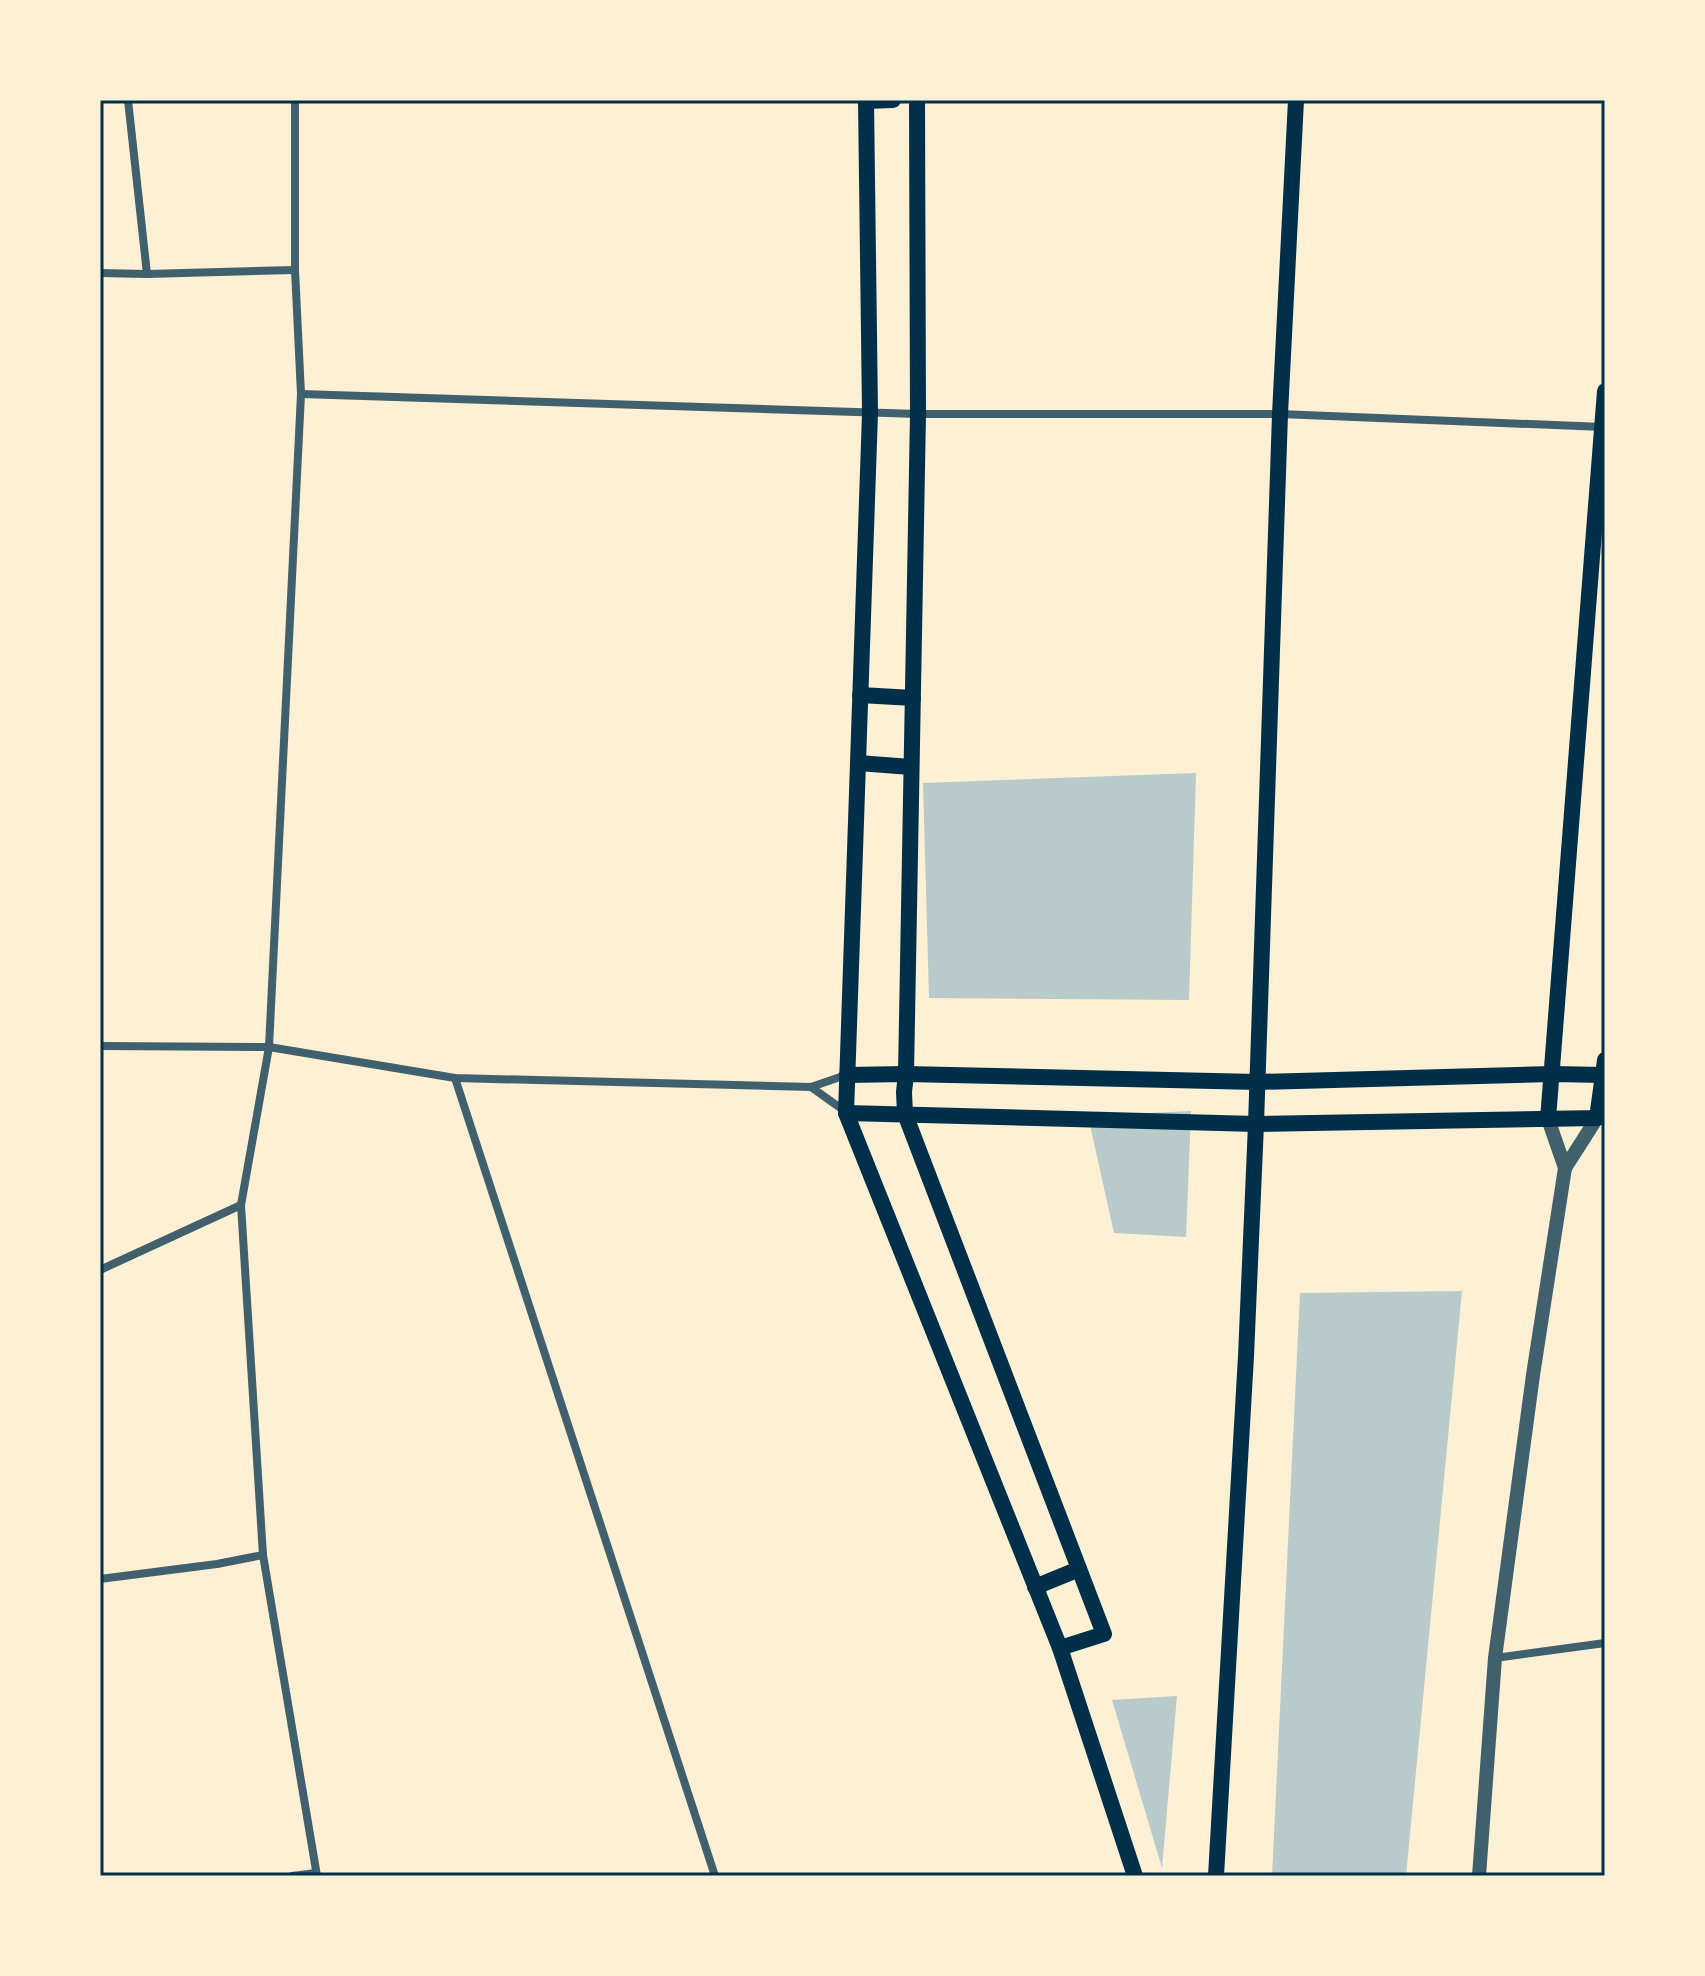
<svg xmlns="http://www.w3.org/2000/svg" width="1705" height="1976" font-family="'PT Sans Narrow',sans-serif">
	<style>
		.green { fill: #b9caca }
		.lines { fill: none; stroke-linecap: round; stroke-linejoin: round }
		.minor { stroke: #3f606c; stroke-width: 8 }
		.tertiary { stroke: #3f606c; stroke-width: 14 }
		.secondary { stroke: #003049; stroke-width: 16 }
		.neatline { fill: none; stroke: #003049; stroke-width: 3 }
	</style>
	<rect width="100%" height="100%" fill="#fdf0d5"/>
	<g class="green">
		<polygon points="1196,773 1189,1000 929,998 923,783"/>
		<polygon points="1191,1111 1186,1237 1114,1233 1088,1116"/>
		<polygon points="1462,1291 1406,1876 1272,1876 1300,1293"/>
		<polygon points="1177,1696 1162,1868 1112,1700"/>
	</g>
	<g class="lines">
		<g class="minor">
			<polyline points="128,100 147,274 295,270"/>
			<polyline points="295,100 295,270 301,394 269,1047 241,1205 263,1555 317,1876"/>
			<polyline points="100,273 147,274"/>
			<polyline points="301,394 918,414 1280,414 1603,427"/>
			<polyline points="100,1046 269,1047 455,1078 811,1087 846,1075"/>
			<polyline points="455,1078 715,1876"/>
			<polyline points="811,1087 846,1112"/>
			<polyline points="100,1270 241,1205"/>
			<polyline points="100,1579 217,1564 263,1555"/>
			<polyline points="1495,1658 1605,1643"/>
			<polyline points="292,1876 316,1873"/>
		</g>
		<g class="tertiary">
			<polyline points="1548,1119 1565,1168"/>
			<polyline points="1479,1876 1495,1658 1533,1375 1565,1168 1597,1118 1604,1118"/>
		</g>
		<g class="secondary">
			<polyline points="866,100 870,413 846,1113 1060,1648 1135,1876"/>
			<polyline points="917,100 918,414 906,1074 904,1092 905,1114 1104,1634 1060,1648"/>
			<polyline points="866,101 893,100"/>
			<polyline points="860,695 913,698"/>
			<polyline points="858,763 911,767"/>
			<polyline points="847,1075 906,1074 1257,1082 1552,1074 1604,1075"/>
			<polyline points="846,1113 1256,1124 1597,1118 1605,1060"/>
			<polyline points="1548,1119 1605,391"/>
			<polyline points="1035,1587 1079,1569"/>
			<polyline points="1216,1876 1246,1356 1256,1124 1280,414 1296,100"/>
		</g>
	</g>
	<rect width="1705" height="1976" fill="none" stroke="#fdf0d5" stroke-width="204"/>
	<rect x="102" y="102" width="1501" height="1772" class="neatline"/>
</svg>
